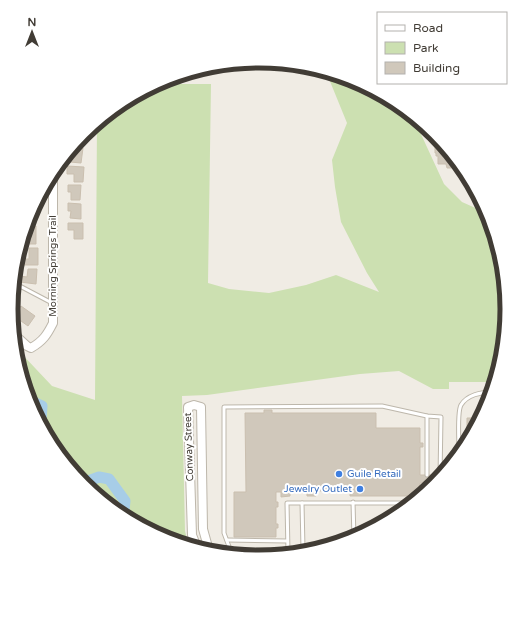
<svg xmlns="http://www.w3.org/2000/svg" width="519" height="618" font-family="'Varela Round',sans-serif">
	<style>
		.green { fill: #cce0b1 }
		.lines { fill: none; stroke-linecap: round; stroke-linejoin: round }
		.river { stroke: #a7cde7; stroke-width: 11 }
		.building { fill: #d0c8bb; stroke: #cabfaf }
		.service-casing { stroke: #bdb7ab; stroke-width: 5 }
		.tertiary-casing { stroke: #bdb7ab; stroke-width: 10 }
		.service { stroke: #fff; stroke-width: 3 }
		.tertiary { stroke: #fff; stroke-width: 8 }
		.shop-dot { fill: #3f7fe0; stroke: #fff; stroke-width: 1.5 }
		.labels { text-anchor: middle; dominant-baseline: central; stroke-width: 4; stroke-linejoin: round; paint-order: stroke }
		.street-label { font-size: 10px; fill: #413c35; stroke: #fff }
		.shop-label { font-size: 10px; fill: #366cbe; stroke: #fff; text-anchor: start }
		.rim { fill: none; stroke: #413c35; stroke-width: 5 }
	</style>
	<rect width="100%" height="100%" fill="#f0ece4"/>
	<polygon class="green" points="327,74 355,80 414,119 444,184 462,202 489,214 508,309 494,382 449,382 449,389 433,389 399,371 360,374 207,395 182,396 185,531 188,543 164,538 84,485 30,404 19,351 52,386 95,400 97,124 158,84 211,84 208,283 229,289 269,293 306,285 336,275 379,292 367,273 341,222 335,187 332,160 347,123"/>
	<g class="lines">
		<g class="river">
			<polyline points="29,400 42,406 41,420"/>
			<polyline points="83,483 99,477 109,479 125,501 124,511"/>
		</g>
	</g>
	<g class="building">
		<polygon points="434,134 436,134 445,148 445,153 444,157 451,156 458,168 447,168 446,164 438,164 438,156 436,156 436,153 435,153 435,147 436,147 436,145 434,145"/>
		<polygon points="75,147 83,148 81,163 70,162 71,154 70,154"/>
		<polygon points="67,166 84,167 83,182 74,182 74,174 67,174"/>
		<polygon points="68,185 81,185 80,200 71,200 71,192 68,192"/>
		<polygon points="477,195 483,205 483,207 476,205"/>
		<polygon points="68,203 81,204 81,219 70,218 71,211 68,211"/>
		<polygon points="33,209 38,216 29,221 30,214"/>
		<polygon points="68,223 83,223 83,239 74,239 74,230 68,230"/>
		<polygon points="29,226 36,226 36,244 25,244 26,234 28,234"/>
		<polygon points="29,248 38,248 38,265 23,265 23,259 29,259"/>
		<polygon points="28,269 37,269 36,284 20,282 20,276 27,277"/>
		<polygon points="21,306 35,316 28,326 14,316"/>
		<polygon points="264,410 272,410 272,413 376,413 376,428 420,428 420,443 423,443 423,447 420,447 420,475 431,475 431,483 420,483 420,495 418,496 350,496 350,491 316,491 316,496 307,496 307,492 290,492 290,496 281,497 281,492 276,492 276,502 278,502 278,507 276,507 276,524 278,524 278,528 276,528 276,537 234,537 234,492 246,492 245,413 264,413"/>
		<polygon points="467,418 480,418 467,438"/>
	</g>
	<g class="lines">
		<defs>
			<g id="service">
				<polyline points="16,284 52,303"/>
				<path d="M 459,449 C 459,440 457,412 461,405 C 467,395 481,392 492,392"/>
				<polyline points="427,475 427,416"/>
				<polyline points="427,483 427,490"/>
				<polyline points="353,502 354,539"/>
				<polyline points="302,503 303,549"/>
				<polyline points="227,540 287,541"/>
				<polyline points="231,552 224,533 224,407 382,406 427,416 441,417 440,477"/>
				<polyline points="288,552 287,503 407,503"/>
				<polyline points="247,555 257,550 288,550"/>
			</g>
			<g id="tertiary">
				<path d="M 16,336 L 27,346 L 31,348 C 43,341 47,335 53,323 L 53,179"/>
				<polyline points="196,545 192,535 188,407 194,405 201,407 203,529 208,547"/>
			</g>
		</defs>
		<use href="#service" class="service-casing"/>
		<use href="#tertiary" class="tertiary-casing"/>
		<use href="#service" class="service"/>
		<use href="#tertiary" class="tertiary"/>
	</g>
	<g class="shop-dot">
		<circle cx="339" cy="474" r="4"/>
		<circle cx="360" cy="489" r="4"/>
	</g>
	<g class="labels">
		<g class="street-label">
			<text transform="translate(53 266) rotate(-90)">Morning Springs Trail</text>
			<text transform="translate(189 447) rotate(-92)">Conway Street</text>
		</g>
		<g class="shop-label">
			<text x="347" y="474">Guile Retail</text>
			<text x="352" y="489" text-anchor="end">Jewelry Outlet</text>
		</g>
	</g>
	<path d="M0 0H519V618H0ZM18 309a241 241 0 1 1 482 0a241 241 0 1 1-482 0Z" fill="#fff" fill-rule="evenodd"/>
	<path class="rim" d="M18 309a241 241 0 1 1 482 0a241 241 0 1 1-482 0Z"/>
	<rect x="377" y="12" width="130" height="72" fill="#ffffff" stroke="#b3b1ae"/>
	<rect x="385" y="25" width="20" height="6" fill="#ffffff" stroke="#b3b1ae"/>
	<text x="413" y="32" font-size="12" fill="#413c35">Road</text>
	<rect x="385" y="42" width="20" height="12" fill="#cce0b1" stroke="#b3b1ae"/>
	<text x="413" y="52" font-size="12" fill="#413c35">Park</text>
	<rect x="385" y="62" width="20" height="12" fill="#d0c8bb" stroke="#b3b1ae"/>
	<text x="413" y="72" font-size="12" fill="#413c35">Building</text>
	<g transform="translate(32 32)" stroke="#ffffff" stroke-width="3" paint-order="stroke">
	<path d="M0-3L7 15L0 10L-7 15Z" fill="#413c35"/>
	<text y="-6" font-size="11" font-weight="bold" text-anchor="middle" fill="#413c35">N</text>
	</g>
</svg>
